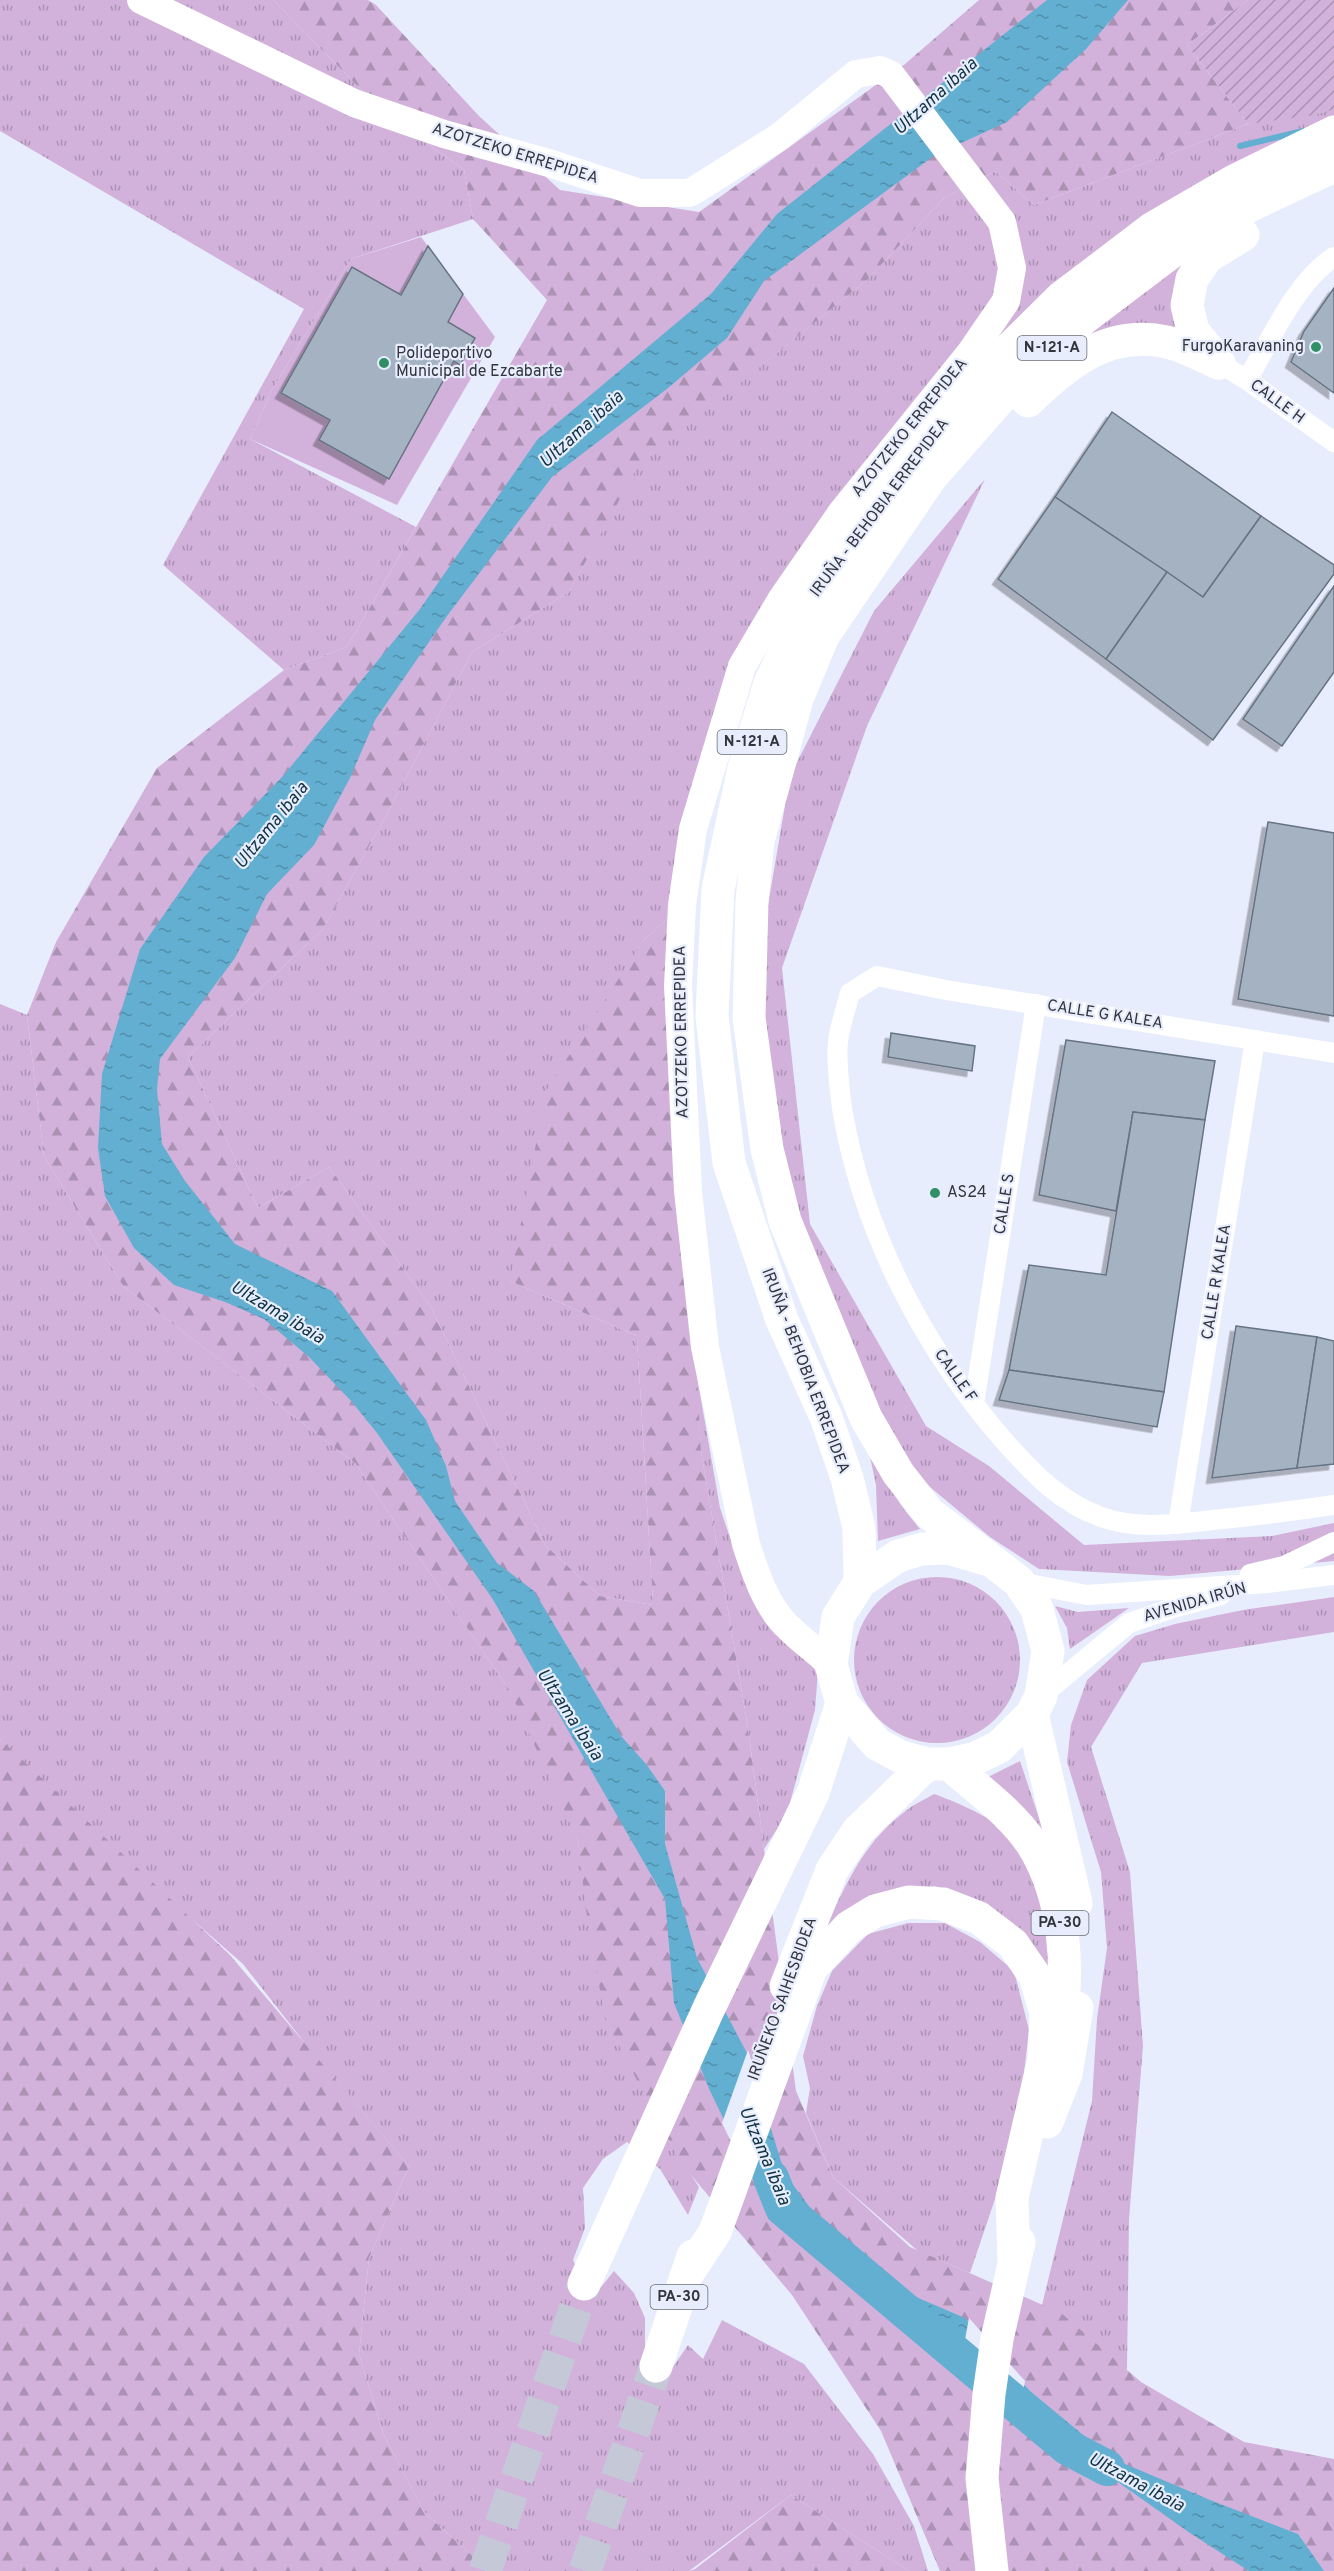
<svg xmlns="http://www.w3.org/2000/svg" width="1334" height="2571" font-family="Overpass,sans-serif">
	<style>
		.grass { fill: url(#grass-tufts) }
		.forest { fill: url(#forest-firs) }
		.garden { fill: url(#garden-furrows) }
		.pitch { fill: #d2b1db }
		.water { fill: url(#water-ripples) }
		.pier { fill: #e8edfd }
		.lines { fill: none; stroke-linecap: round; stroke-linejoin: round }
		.stream { stroke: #62afd1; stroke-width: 6 }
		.river { stroke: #62afd1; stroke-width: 36 }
		.building { fill: #a4b2c2; stroke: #667382; stroke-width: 1.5; filter: url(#shadow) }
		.highway-tunnel { stroke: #c4c8d7; stroke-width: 33; stroke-dasharray: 33 16; stroke-linecap: butt }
		.street { stroke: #fff; stroke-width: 20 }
		.secondary { stroke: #fff; stroke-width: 28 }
		.highway { stroke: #fff; stroke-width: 33 }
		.poi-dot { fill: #308f67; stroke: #e8edfd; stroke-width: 2 }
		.labels { text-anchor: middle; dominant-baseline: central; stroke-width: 4.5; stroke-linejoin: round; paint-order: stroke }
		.shield { fill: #e8edfd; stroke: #696c77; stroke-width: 1.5 }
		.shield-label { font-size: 15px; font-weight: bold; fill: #33353d }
		.street-label { font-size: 16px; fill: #33353d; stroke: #e8edfd }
		.poi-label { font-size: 16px; fill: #33353d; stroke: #e8edfd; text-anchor: start }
		.water-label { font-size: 18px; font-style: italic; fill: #0f3342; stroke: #e8edfd }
	</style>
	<defs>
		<pattern id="grass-tufts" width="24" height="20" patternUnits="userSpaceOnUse" patternTransform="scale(1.5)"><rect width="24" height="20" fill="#d2b1db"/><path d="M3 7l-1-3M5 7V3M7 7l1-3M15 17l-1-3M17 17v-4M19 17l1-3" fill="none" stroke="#ab91b3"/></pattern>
		<pattern id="forest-firs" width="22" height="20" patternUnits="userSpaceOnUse" patternTransform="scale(1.5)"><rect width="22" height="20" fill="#d2b1db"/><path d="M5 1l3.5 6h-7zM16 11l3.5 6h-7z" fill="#ab91b3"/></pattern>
		<pattern id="garden-furrows" width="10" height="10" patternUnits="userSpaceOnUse" patternTransform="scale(1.5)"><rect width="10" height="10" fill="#d2b1db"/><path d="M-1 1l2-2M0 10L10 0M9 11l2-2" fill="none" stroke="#ab91b3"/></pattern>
		<pattern id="water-ripples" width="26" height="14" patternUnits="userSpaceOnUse" patternTransform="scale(1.5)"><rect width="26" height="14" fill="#62afd1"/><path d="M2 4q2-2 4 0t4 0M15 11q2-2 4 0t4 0" fill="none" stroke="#518fab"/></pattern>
		<filter id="shadow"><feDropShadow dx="-5.5" dy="5.5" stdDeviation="0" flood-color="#0004"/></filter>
	</defs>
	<rect width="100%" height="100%" fill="#e8edfd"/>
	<g class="grass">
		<polygon points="0,0 273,0 384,113 464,170 473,219 351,259 272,390 250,439 416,527 347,647 284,670 163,565 304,309 0,131"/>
		<polygon points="1334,107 1334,132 1234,176 742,666 682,905 643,941 510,1281 637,1336 653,1605 600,1596 545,1545 431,1307 329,1167 258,1208 188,1057 323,929 387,814 472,652 569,592 637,466 867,280 944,198 995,171 1034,205 1248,124"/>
		<polygon points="1201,248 1185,338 1068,349"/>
		<polygon points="985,479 867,726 782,968 810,1224 926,1426 989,1466 1084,1545 1272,1536 1334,1523 1334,1561 1170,1576 1039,1569 990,1537 906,1467 865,1386 800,1222 758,1049 767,911 790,776 874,611"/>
		<polygon points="0,1004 27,1015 44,1156 123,1286 355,1463 510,1691 549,1769 578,1841 604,2011 671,2145 699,2187 688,2215 660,2169 627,2142 603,2159 583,2188 585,2228 573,2260 584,2284 601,2287 614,2271 634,2293 645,2318 645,2361 656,2366 673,2367 688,2345 703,2359 722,2320 804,2364 873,2454 914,2526 928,2571 909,2571 791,2495 689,2571 489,2571 424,2512 383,2433 359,2354 369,2258 409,2166 311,2051 243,1964 75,1817 0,1739"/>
		<polygon points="696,1371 720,1508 746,1585 818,1671 815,1710 787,1814 764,1849 748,1728 701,1451"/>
		<polygon points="870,1457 903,1508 920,1529 878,1541 876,1485"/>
		<circle cx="937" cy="1660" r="83"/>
		<polygon points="1334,1597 1334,1632 1142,1663 1091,1747 1130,1872 1143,2046 1129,2219 1127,2370 1042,2305 1092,2101 1097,2019 1107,1948 1101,1872 1067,1762 1071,1725 1087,1680 1135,1636 1175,1624 1243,1610"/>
		<polygon points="1055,1606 1078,1612 1129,1608 1070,1649 1067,1628"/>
		<polygon points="1020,1761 1044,1833 986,1778"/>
		<path d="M 934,1794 C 949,1799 993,1818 1003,1829 C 1023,1849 1047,1910 1050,1938 C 1051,1949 1048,1963 1048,1974 L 985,1905 L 935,1886 L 881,1894 L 821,1939 C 842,1892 861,1845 903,1813 C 912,1805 924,1800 934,1794 Z"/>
		<polygon points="908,1923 945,1923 980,1942 1014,1971 1029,2030 1017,2134 970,2273 918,2251 833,2177 806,2113 810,2088 803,2056 817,2006 832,1971 868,1934"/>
	</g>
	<g class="forest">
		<polygon points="273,0 368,0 376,5 479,116 560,190 699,212 905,64 979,0 1248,0 1187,45 1248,124 1034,205 995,171 944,198 867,280 638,466 569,592 472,652 387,814 323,929 188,1057 258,1208 329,1167 431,1307 545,1545 600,1596 653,1605 637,1336 510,1281 546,1091 643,941 670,916 687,1184 701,1451 748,1728 796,2091 833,2177 910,2247 1061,2313 1141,2382 1244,2442 1334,2459 1334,2571 940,2571 881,2431 792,2295 680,2162 605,2019 586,1910 578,1841 510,1691 355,1463 123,1286 44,1156 27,1015 56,942 157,768 284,670 347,647 547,300 473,219 464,170 384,113"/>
		<polygon points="0,1739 230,1955 409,2166 369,2258 359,2354 383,2433 424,2512 489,2571 0,2571"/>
		<polygon points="791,2495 909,2571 689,2571 695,2569"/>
	</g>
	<polygon class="garden" points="1248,0 1334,0 1334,109 1315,115 1248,124 1187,45"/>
	<polygon class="pitch" points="421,237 495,337 397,505 250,439 272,390 351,259"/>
	<polygon class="water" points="1047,0 1128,0 1086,49 1007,122 935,155 764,281 727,338 668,388 552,477 447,616 375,720 350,778 314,845 267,894 235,958 160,1059 157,1089 162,1144 185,1181 235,1244 332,1291 426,1420 446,1466 455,1501 497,1563 534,1591 621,1736 646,1764 665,1791 665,1844 697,1958 748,2055 785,2174 811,2209 916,2297 965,2318 1030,2391 1111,2458 1210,2500 1298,2534 1324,2571 1249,2571 1190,2533 1067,2446 794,2217 765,2204 710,2091 674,2003 665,1899 492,1598 377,1433 352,1402 309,1357 264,1319 225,1302 174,1285 134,1248 105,1196 98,1148 102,1074 140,949 204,857 283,776 420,609 537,440 711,294 777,214"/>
	<g class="pier">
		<polygon points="748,2050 771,2120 750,2181 722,2123"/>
		<polygon points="969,2318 1025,2381 1020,2411 961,2361"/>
	</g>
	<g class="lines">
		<polyline class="stream" points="1240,146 1303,131"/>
		<polyline class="river" points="771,2178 783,2208 1067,2447 1107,2468"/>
	</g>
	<g class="building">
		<polygon points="428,246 463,294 448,322 475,338 460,365 454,361 389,479 319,440 330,420 281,393 352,267 401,295"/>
		<polygon points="1334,288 1334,393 1291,362 1304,331"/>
		<polygon points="1112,412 1261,516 1203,597 1055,497"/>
		<polygon points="1055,497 1167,572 1106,659 998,579"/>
		<polygon points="1261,516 1334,565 1334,574 1213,740 1106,659 1167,572 1203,597"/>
		<polygon points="1334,586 1334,672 1282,746 1243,719"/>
		<polygon points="1268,822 1334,833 1334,1016 1238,999"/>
		<polygon points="891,1033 975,1046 972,1071 888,1057"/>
		<polygon points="1066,1040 1215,1061 1205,1120 1133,1112 1116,1211 1039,1195"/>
		<polygon points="1133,1112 1205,1120 1164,1392 1009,1370 1029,1265 1106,1275"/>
		<polygon points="1236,1326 1317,1337 1297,1468 1212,1478"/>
		<polygon points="1317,1337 1334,1341 1334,1464 1297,1468"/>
		<polygon points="1009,1370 1164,1392 1157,1427 999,1400"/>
	</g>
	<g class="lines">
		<g class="highway-tunnel">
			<polyline points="485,2571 584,2284"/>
			<polyline points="585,2571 656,2366"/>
		</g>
		<g class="street">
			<polyline points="1219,363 1247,380 1334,442"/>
			<path d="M 1247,380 C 1270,341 1296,281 1334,257"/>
			<path d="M 1334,1053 L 946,990 L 877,976 L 850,993 C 846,1009 840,1025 838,1041 C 836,1058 840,1096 843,1114 C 864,1234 925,1351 1006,1443 C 1034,1474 1060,1502 1101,1517 C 1137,1530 1175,1524 1213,1520 C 1253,1516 1294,1511 1334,1505"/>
			<polyline points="974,1404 1036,1004"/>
			<polyline points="1178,1524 1255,1040"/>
			<polyline points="1250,1574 1284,1566 1334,1542"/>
			<polyline points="1019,1582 1087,1595 1267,1583 1334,1575"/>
			<polyline points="1041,1696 1129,1623 1173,1608 1221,1595"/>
		</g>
		<path class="secondary" d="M 141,0 L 354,103 L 444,134 L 549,163 L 640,193 L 690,193 L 779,137 L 856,74 L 880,70 L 891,75 L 1002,222 L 1012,268 L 1006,301 L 971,352 L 842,512 L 781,600 L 742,666 L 693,829 L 682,905 L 678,986 L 688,1191 L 705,1347 L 746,1544 C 755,1572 766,1607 789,1628 C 802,1641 818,1652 831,1665"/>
		<g class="highway">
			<polyline points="1219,363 1193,331 1187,305 1192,279 1207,257 1243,235"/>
			<path d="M 1028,401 C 1068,363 1108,329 1167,342 C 1184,346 1202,356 1219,363"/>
			<polyline points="992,1561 948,1548 922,1549 898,1556 860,1582 838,1617 831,1665 842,1703 877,1744 901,1757 927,1764 949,1764 976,1758 999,1747 1032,1714 1041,1696 1048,1651 1037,1609 1019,1582 992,1561 929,1513 898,1473 866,1418 785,1221 767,1149 749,1018 752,902 758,841 797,699 823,636 931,477 1003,395 1084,318 1170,253 1249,206 1334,166"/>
			<polyline points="860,1582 859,1528 847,1478 826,1417 782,1320 729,1163 712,1016 718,889 744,768 770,683 814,593 908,465 980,378 1061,298 1153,228 1234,181 1334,132"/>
			<polyline points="1032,1714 1076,1903"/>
			<path d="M 949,1764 C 975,1787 1013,1814 1032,1844 C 1066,1898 1070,1971 1059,2032"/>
			<polyline points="786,1986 832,1870 858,1831 927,1764"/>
			<polyline points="1047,2122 1066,2074 1077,2008"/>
			<polyline points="686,2276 715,2232 811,1968 849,1927 875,1911 909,1902 943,1904 979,1918 1013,1944 1035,1976 1046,2013 1044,2059 1012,2198 1014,2261"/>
			<polyline points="584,2284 709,2008 813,1793 842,1703"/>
			<polyline points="656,2366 693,2256"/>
			<polyline points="992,2571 982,2478 989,2394 997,2339 1019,2242"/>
		</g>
	</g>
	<g class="poi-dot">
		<circle cx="1316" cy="347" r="6"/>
		<circle cx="384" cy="363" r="6"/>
		<circle cx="935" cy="1193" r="6"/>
	</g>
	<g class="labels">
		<g class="shield">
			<rect x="1017.5" y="336" width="69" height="24" rx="4.5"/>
			<rect x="717.5" y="730" width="69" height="24" rx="4.5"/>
			<rect x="1031.5" y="1911" width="57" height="24" rx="4.5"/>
			<rect x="650.5" y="2285" width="57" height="24" rx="4.5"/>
		</g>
		<g class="shield-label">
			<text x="1052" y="348">N-121-A</text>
			<text x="752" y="742">N-121-A</text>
			<text x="1060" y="1923">PA-30</text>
			<text x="679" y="2297">PA-30</text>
		</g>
		<g class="street-label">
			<text transform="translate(515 154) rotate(17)">AZOTZEKO ERREPIDEA</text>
			<text transform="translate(1277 402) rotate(36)">CALLE H</text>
			<text transform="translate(910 428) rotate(-51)">AZOTZEKO ERREPIDEA</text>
			<text transform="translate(880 508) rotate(-53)">IRUÑA - BEHOBIA ERREPIDEA</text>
			<text transform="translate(1105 1015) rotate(9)">CALLE G KALEA</text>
			<text transform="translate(682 1032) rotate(-91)">AZOTZEKO ERREPIDEA</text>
			<text transform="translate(1005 1204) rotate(-81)">CALLE S</text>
			<text transform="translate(1217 1282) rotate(-81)">CALLE R KALEA</text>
			<text transform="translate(805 1371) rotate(69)">IRUÑA - BEHOBIA ERREPIDEA</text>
			<text transform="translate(955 1376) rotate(55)">CALLE F</text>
			<text transform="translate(1195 1603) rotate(-16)">AVENIDA IRÚN</text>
			<text transform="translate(783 1999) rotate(-70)">IRUÑEKO SAIHESBIDEA</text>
		</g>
		<g class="poi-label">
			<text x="1304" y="347" text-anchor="end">FurgoKaravaning</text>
			<text x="396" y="354">Polideportivo<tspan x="396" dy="18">Municipal de Ezcabarte</tspan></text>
			<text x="947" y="1193">AS24</text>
		</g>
		<g class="water-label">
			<text transform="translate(936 97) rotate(-42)">Ultzama ibaia</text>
			<text transform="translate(582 430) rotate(-42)">Ultzama ibaia</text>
			<text transform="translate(272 826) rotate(-51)">Ultzama ibaia</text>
			<text transform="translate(277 1313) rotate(31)">Ultzama ibaia</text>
			<text transform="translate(569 1715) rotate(57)">Ultzama ibaia</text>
			<text transform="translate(764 2156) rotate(67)">Ultzama ibaia</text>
			<text transform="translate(1136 2483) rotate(28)">Ultzama ibaia</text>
		</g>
	</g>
</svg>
